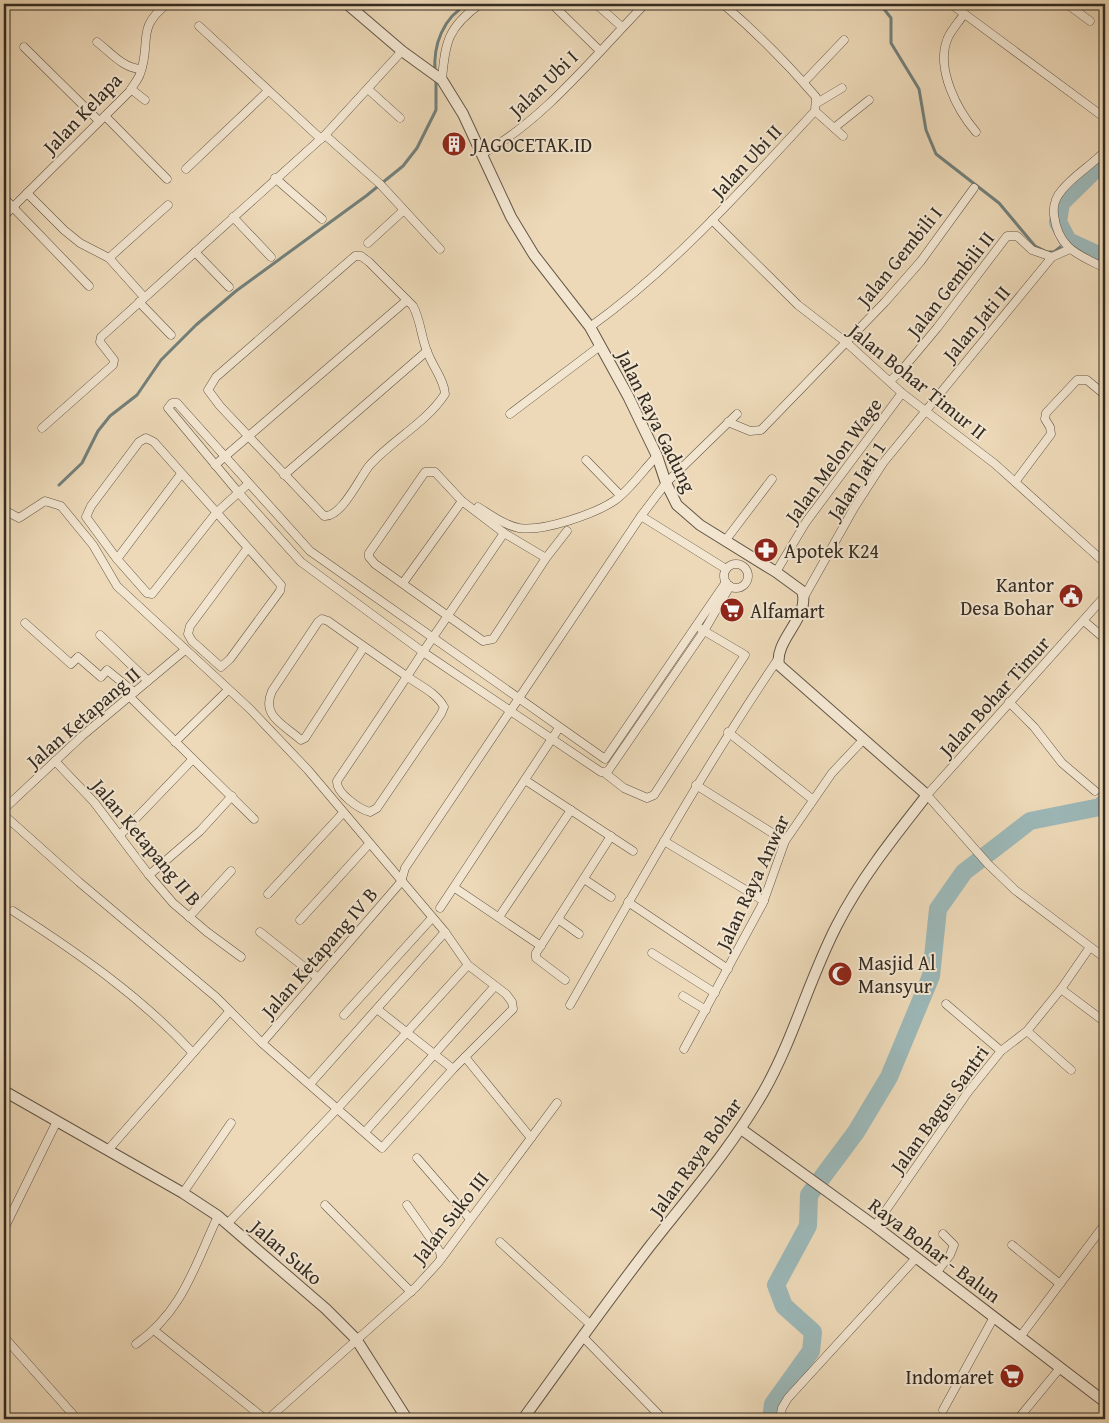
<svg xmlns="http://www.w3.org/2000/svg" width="1109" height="1423" font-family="'Gentium Book Plus',serif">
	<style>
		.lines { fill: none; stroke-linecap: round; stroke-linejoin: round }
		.stream { stroke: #72807c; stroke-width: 3 }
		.river { stroke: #9cb8b8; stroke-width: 18 }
		.minor-casing { stroke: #625647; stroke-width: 9 }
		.tertiary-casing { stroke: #625647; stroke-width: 12 }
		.minor { stroke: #f3e6d1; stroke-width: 8 }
		.tertiary { stroke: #f3e6d1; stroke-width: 10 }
		.labels { text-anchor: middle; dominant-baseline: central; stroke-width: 4; stroke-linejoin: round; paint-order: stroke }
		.street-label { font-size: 20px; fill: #332b21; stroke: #f3e6d1 }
		.poi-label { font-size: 20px; fill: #332b21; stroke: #f3e6d1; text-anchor: start }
	</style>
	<rect width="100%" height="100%" fill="#edd9b8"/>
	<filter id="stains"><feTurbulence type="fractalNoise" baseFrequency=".004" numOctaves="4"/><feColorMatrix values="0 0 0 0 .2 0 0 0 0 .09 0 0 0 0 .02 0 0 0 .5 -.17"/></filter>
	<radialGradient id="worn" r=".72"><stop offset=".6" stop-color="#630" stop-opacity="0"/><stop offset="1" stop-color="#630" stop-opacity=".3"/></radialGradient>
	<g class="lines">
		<g class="stream">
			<polyline points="880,4 891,18 891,43 919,89 926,130 936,154 999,203 1035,246 1047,252 1054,252 1068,241"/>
			<path d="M 435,72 C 433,45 443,17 468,4"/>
			<polyline points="59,485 82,463 98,431 110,416 137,395 161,360 196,325 236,291 366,196 403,166 417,148 436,110 436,78"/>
		</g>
		<g class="river">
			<polyline points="1105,160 1061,203 1058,222 1068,241 1105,258"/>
			<polyline points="771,1419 773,1404 811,1351 813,1332 784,1306 776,1285 808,1226 809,1195 856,1132 889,1077 931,976 938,909 964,872 1030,821 1100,807 1105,802"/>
		</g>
		<defs>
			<g id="minor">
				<polyline points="552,4 600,51"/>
				<polyline points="596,4 622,27"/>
				<polyline points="951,4 1105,118"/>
				<polyline points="1067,4 1090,21"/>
				<polyline points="4,7 7,4"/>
				<path d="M 964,14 C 959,22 950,31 947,40 C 936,69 957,110 976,132"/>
				<polyline points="199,26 321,139"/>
				<path d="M 97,42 C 110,52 124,69 141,69"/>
				<polyline points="24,47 99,121"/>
				<path d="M 442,80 C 445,42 448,27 480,4"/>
				<polyline points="804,82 844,40"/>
				<polyline points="131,89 145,100"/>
				<polyline points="369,90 400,118"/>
				<polyline points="817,103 842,88"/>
				<polyline points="815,111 843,136"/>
				<polyline points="105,116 167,179"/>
				<polyline points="834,128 869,100"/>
				<polyline points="325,135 380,184 440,249"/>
				<path d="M 1105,151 C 1092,165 1074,175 1062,190 C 1055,198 1053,205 1054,215 C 1058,249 1079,255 1105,268"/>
				<path d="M 482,154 C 544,120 596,54 645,4"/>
				<polyline points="186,169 268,91"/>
				<polyline points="275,178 322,219"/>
				<polyline points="27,193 64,230 80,243 109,258 144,297"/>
				<polyline points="4,198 89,286"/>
				<path d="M 4,216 L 130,91 C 133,85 138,80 140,74 C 152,42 135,29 167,4"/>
				<polyline points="233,217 271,257"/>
				<polyline points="712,220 798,305 847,343 902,393 995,464 1105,563"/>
				<polyline points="368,243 404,210"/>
				<polyline points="195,252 229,287"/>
				<path d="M 355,256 L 361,256 L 369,262 L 413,306 C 421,321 421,337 427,351 C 432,366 444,379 445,394 C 426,423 392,440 369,466 C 359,479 341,518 324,516 L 220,406 L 208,390 L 216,377 Z"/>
				<polyline points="109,258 168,205"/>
				<polyline points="139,302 171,335"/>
				<path d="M 590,327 C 675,266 744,187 815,111 L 816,97 C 787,63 757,33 723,4"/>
				<polyline points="890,381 901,371 937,328 1007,236 1017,236 1032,250 1052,257 1070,249"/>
				<polyline points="510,414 600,346"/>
				<polyline points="728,422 750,431 761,430 885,302 921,261 974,188"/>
				<polyline points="42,428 113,365 114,360 100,342 101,337 325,135 402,51"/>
				<polyline points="586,460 620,495"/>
				<polyline points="215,465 407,300"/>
				<polyline points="284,475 427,351"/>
				<polyline points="1015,482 1051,434 1050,427 1045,419 1046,413 1077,380 1087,380 1105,395"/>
				<path d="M 478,507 C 491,515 504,525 519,528 C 543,532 594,514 614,501 C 629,491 644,469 657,456"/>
				<polyline points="4,510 19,518 45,501 61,506 93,545 117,586 250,709 308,770 445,932 468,965 506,994 512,1002 513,1009 453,1069 382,1148 262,1043 216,997 79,882 4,815"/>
				<polyline points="641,516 726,569"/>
				<polyline points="725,541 772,479"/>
				<polyline points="247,549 190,626 188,634 192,641 221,667 230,659 280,591 281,585 154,442 146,438 139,442 91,506 86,517 117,559 147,593 152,594 216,513 248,484"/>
				<polyline points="546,558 504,533 462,501 435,472 425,472 369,553 369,557 375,564 483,641 493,639 546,558 567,531"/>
				<polyline points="117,559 181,474"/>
				<circle cx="736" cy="576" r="12"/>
				<polyline points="776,572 806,522 902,393"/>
				<polyline points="726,582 605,759 310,551 177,403 172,403 168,408 238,492 301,562 423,652 601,772 608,771 704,631 730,586"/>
				<polyline points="403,583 462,501"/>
				<polyline points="1105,596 927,795 988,864 1015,890 1105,958"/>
				<polyline points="804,597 854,508 883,463 1052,257"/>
				<polyline points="1084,621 1105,639"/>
				<polyline points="25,623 71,664 78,657 101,677 107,670 134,692"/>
				<polyline points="100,635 148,681"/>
				<path d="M 364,647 L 305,738 L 301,740 C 283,724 261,716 272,691 L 318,622 L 322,619 L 328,621 C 353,639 379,657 405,675 C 418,685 436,692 444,707 L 441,714 L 377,808 L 370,812 C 359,809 336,793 337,781 C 366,738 395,695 423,652 L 504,533"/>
				<polyline points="129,696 254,819"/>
				<polyline points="1009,702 1034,727 1062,763 1095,791"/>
				<polyline points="728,732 812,799"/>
				<polyline points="175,742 228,690"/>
				<polyline points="55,761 94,802 149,875 173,903 207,932 241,957"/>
				<polyline points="605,773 624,788 647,798 654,795 745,655 701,629"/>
				<polyline points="525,780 633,851"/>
				<polyline points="696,785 785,841"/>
				<polyline points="4,809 82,736 185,650"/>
				<polyline points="120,835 193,759"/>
				<polyline points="664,841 764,901"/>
				<polyline points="149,875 200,831 232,796"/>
				<polyline points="584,879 611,897"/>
				<polyline points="455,888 541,946"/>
				<polyline points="268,894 343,813"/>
				<polyline points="628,902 728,969"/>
				<polyline points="440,908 559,728"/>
				<path d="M 13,911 C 78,953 140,996 193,1053"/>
				<polyline points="189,917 231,871"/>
				<polyline points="499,917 571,810"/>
				<polyline points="558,919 579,934"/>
				<polyline points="300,920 369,844"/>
				<polyline points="260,932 318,978"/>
				<polyline points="652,953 715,993"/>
				<polyline points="565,980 536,958 536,953 611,836"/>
				<polyline points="1061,989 1105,1022"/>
				<polyline points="683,996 706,1010"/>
				<polyline points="946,1004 1001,1051"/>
				<path d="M 570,1005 C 637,888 702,771 778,659"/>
				<polyline points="377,1009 453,1069"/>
				<polyline points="344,1015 432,918"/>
				<polyline points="1027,1031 1071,1070"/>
				<polyline points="262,1043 401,882 405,868 641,516 666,483 737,414"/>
				<polyline points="684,1049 763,903 785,841 832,773 864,739"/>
				<polyline points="465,1057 531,1138"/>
				<polyline points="310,1084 445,932"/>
				<polyline points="365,1132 495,986"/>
				<polyline points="108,1150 229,1012"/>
				<polyline points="417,1158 470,1219"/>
				<polyline points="183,1193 231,1123"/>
				<polyline points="325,1205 411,1292"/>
				<polyline points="407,1205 440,1252 441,1257"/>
				<polyline points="227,1224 338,1108 468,965"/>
				<polyline points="6,1225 57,1121"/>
				<polyline points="875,1226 968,1092 1001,1051 1027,1031 1061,989 1090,947"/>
				<polyline points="500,1242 591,1325"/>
				<polyline points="1012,1245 1060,1284"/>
				<polyline points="936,1273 950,1255 954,1245 943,1234"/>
				<polyline points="155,1331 265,1419"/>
				<polyline points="582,1336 663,1419"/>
				<polyline points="4,1337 77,1419"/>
				<polyline points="1020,1337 1105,1224"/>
				<path d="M 136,1344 C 183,1311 194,1267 218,1216"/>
				<polyline points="943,1410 994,1317"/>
				<polyline points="268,1419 416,1287 438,1263 557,1103"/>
				<polyline points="780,1419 782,1408 788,1398 916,1258"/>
				<polyline points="1018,1419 1060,1368"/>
			</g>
			<g id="tertiary">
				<path d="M 347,4 L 402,51 L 442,80 L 463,114 L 511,217 L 534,255 L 590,327 L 628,396 L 657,456 L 666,483 L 677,505 L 700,525 L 776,572 L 802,591 C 811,616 774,640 779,665 L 927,795 C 894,837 861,878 837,925 C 809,979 794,1038 764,1091 C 732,1147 690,1195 650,1246 C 606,1303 565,1361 523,1419"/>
				<polyline points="4,1091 183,1193 218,1216 326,1309 356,1339 407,1419"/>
				<polyline points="741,1129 875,1226 1105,1402"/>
			</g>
		</defs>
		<use href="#minor" class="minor-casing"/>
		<use href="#tertiary" class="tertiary-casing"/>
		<use href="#minor" class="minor"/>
		<use href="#tertiary" class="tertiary"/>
	</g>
	<defs>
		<symbol id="building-disc" viewBox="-11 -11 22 22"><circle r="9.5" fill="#8f2418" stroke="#f3e6d1"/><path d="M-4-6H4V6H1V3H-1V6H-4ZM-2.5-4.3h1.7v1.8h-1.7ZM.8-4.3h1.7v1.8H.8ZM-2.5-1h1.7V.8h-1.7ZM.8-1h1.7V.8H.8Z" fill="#fff"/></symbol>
		<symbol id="pharmacy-disc" viewBox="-11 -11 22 22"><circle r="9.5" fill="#8f2418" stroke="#f3e6d1"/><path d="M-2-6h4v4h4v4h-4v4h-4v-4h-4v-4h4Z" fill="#fff"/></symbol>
		<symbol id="civic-disc" viewBox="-11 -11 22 22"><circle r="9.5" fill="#8f2418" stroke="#f3e6d1"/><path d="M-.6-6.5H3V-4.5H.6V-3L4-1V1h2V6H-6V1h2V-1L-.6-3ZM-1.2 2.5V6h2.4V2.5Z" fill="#fff"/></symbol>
		<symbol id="supermarket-disc" viewBox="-11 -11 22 22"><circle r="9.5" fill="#8f2418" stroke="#f3e6d1"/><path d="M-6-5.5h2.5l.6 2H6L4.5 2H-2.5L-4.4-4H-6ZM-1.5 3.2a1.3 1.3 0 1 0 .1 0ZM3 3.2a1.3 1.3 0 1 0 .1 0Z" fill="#fff"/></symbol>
		<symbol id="mosque-disc" viewBox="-11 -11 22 22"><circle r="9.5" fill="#8f2418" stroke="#f3e6d1"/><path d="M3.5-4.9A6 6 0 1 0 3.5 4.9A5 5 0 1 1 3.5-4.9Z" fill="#fff"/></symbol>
	</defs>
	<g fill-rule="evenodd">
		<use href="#building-disc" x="440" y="130" width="28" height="28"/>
		<use href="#pharmacy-disc" x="752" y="536" width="28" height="28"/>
		<use href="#civic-disc" x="1057" y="582" width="28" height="28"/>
		<use href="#supermarket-disc" x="718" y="596" width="28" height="28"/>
		<use href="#mosque-disc" x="826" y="960" width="28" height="28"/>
		<use href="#supermarket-disc" x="998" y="1362" width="28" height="28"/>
	</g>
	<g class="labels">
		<g class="street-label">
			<text transform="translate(543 83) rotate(-44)">Jalan Ubi I</text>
			<text transform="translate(82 113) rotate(-46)">Jalan Kelapa</text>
			<text transform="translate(746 161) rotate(-47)">Jalan Ubi II</text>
			<text transform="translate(899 256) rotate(-51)">Jalan Gembili I</text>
			<text transform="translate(950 284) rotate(-52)">Jalan Gembili II</text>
			<text transform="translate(976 323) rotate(-50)">Jalan Jati II</text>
			<text transform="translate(918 381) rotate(39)">Jalan Bohar Timur II</text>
			<text transform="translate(657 421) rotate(64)">Jalan Raya Gadung</text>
			<text transform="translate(833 460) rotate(-54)">Jalan Melon Wage</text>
			<text transform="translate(856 480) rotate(-57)">Jalan Jati 1</text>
			<text transform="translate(994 696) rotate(-48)">Jalan Bohar Timur</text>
			<text transform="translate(83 717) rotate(-41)">Jalan Ketapang II</text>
			<text transform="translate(147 842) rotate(50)">Jalan Ketapang II B</text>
			<text transform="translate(752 882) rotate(-65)">Jalan Raya Anwar</text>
			<text transform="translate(319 952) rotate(-49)">Jalan Ketapang IV B</text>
			<text transform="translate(939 1109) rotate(-54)">Jalan Bagus Santri</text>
			<text transform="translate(695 1157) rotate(-54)">Jalan Raya Bohar</text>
			<text transform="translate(450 1217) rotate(-52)">Jalan Suko III</text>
			<text transform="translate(935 1250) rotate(37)">Raya Bohar - Balun</text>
			<text transform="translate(287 1252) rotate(41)">Jalan Suko</text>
		</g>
		<g class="poi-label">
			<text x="472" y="144">JAGOCETAK.ID</text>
			<text x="784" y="550">Apotek K24</text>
			<text x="1054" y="584" text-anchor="end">Kantor<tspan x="1054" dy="23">Desa Bohar</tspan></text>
			<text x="750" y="610">Alfamart</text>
			<text x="858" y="962">Masjid Al<tspan x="858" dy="23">Mansyur</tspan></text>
			<text x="994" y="1376" text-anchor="end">Indomaret</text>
		</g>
	</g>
	<rect width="1109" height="1423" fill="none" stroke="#edd9b8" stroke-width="20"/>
	<rect x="5" y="5" width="1099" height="1413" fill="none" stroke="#332b21" stroke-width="2.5"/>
	<rect x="10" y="10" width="1089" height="1403" fill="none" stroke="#332b21"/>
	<rect width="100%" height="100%" filter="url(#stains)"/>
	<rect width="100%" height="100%" fill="url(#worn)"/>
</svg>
